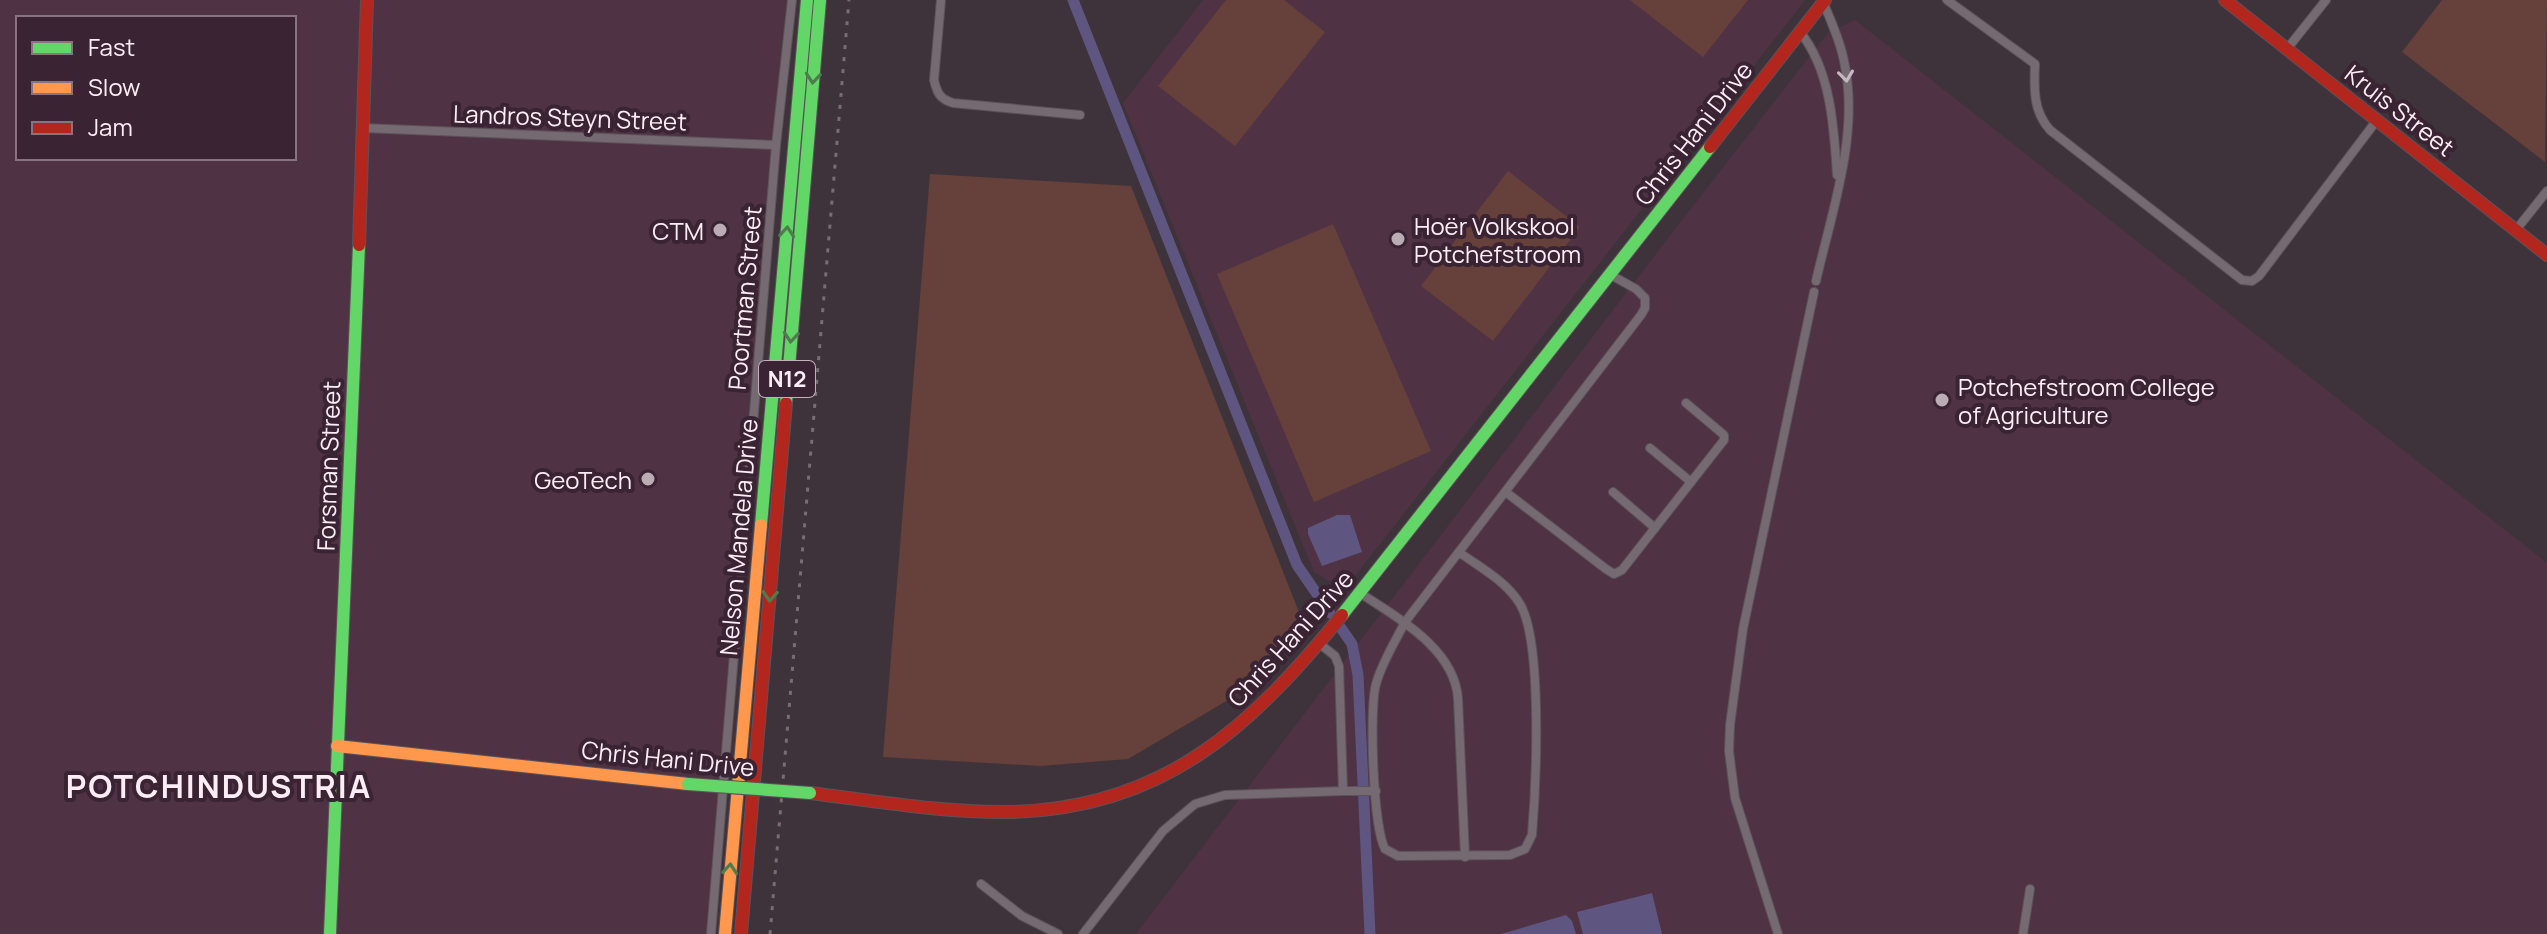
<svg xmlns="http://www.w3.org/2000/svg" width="2547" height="934" font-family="Manrope,sans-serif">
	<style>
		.built { fill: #4f3345; fill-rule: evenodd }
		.green { fill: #66403a }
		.water { fill: #5e5580 }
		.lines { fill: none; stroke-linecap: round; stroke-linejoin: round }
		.canal { stroke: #5e5580; stroke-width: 11 }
		.street-casing { stroke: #5d5259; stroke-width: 10 }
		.fast-casing { stroke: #5d5259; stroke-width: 14 }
		.slow-casing { stroke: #5d5259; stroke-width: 14 }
		.jam-casing { stroke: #5d5259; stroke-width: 14 }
		.street { stroke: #756a71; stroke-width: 8 }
		.fast { stroke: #63d668; stroke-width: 12 }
		.slow { stroke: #ff974d; stroke-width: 12 }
		.jam { stroke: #b3261e; stroke-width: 12 }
		.rail { stroke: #776e74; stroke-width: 3; stroke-dasharray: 4 8; stroke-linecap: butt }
		.fast-bridge-casing { stroke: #5d5259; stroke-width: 14; stroke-linecap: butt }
		.fast-bridge { stroke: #63d668; stroke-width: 12 }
		.oneway { stroke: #c6b8c1 }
		.oneway2 { stroke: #4e7c4d }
		.poi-dot { fill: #baabb5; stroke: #3a2332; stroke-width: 3 }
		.labels { text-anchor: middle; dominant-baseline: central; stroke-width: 8; stroke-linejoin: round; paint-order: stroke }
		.shield { fill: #3a2332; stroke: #c2b0bb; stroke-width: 2 }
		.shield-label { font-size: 22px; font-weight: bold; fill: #fcecf6 }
		.street-label { font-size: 24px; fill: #fcecf6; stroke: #3a2332 }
		.poi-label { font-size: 24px; fill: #fcecf6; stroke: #3a2332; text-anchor: start }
		.district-label { font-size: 32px; font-weight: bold; letter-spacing: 2px; fill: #fcecf6; stroke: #3a2332 }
	</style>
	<rect width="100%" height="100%" fill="#3f333b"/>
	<g class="built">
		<path d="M 0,0 L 789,0 L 709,934 L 0,934 ZM 18,18 L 294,18 L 294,158 L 18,158 Z"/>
		<polygon points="1203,0 1805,0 1344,590 1314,572 1123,103"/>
		<polygon points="1855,20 2547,563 2547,934 1136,934 1669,237 1828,33"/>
	</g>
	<g class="green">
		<polygon points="1226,0 1284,0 1325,32 1235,146 1158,86"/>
		<polygon points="1630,0 1748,0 1703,57"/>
		<polygon points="2442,0 2547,0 2545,162 2402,52"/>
		<polygon points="1508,171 1580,227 1493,341 1421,286"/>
		<polygon points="930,174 1131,186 1304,625 1240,693 1128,759 1040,766 883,757"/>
		<polygon points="1333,224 1431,451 1314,502 1217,274"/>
	</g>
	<g class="water">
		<polygon points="1337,515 1350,515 1362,552 1322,566 1308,534 1308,528"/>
		<polygon points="1652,893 1662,934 1583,934 1577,912"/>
		<polygon points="1566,915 1572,921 1576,934 1501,934"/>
	</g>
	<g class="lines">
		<g class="canal">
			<polyline points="1073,0 1297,565 1330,613"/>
			<polyline points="1341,628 1352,644 1358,675 1370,934"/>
		</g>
		<defs>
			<g id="street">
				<path d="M 941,0 L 934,80 C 937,93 940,99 953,103 L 1080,115"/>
				<path d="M 1947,0 L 2035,64 C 2034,89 2033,111 2050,130 L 2242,280 L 2252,281 L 2259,276 L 2377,120"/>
				<path d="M 1800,32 C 1831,70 1834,128 1837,175"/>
				<polyline points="2287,49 2326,0"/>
				<polyline points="363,128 776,145"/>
				<polyline points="2516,230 2547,191"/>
				<path d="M 1816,281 C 1832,211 1860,133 1844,61 C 1840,40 1831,21 1823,2"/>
				<polyline points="1650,448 1691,482"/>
				<polyline points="1613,492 1655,528"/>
				<polyline points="1507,493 1606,569 1614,574 1622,570 1724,440 1724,435 1686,403"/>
				<path d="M 1460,553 C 1480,567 1507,582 1520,604 C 1543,643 1536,787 1532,835 L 1525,849 L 1510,855 L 1398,856 L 1385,849 C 1373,827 1369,709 1376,684 C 1382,662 1395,642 1405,622 L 1641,315 L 1645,308 L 1645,298 L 1636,289 L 1611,275"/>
				<path d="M 1360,593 C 1398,618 1455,649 1458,699 L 1465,857"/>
				<polyline points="1343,791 1376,791"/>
				<polyline points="981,884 1022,916 1058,934"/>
				<polyline points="711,934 776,145 792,0"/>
				<polyline points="1083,934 1163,831 1195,804 1225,795 1343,791 1339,666 1335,656 1320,644"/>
				<polyline points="1778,934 1735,798 1729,751 1730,725 1743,629 1814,292"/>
				<polyline points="2023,934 2030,889"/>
			</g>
			<g id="fast">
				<polyline points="786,403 820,0"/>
				<polyline points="761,525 807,0"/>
				<polyline points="1342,615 1710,147"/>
				<polyline points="330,934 359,245"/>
			</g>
			<g id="slow">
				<polyline points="337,746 688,784"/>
				<polyline points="725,934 761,525"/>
			</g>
			<g id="jam">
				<polyline points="2225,0 2547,255"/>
				<polyline points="1710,147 1825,0"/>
				<polyline points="359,245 367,0"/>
				<path d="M 810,793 C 876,801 943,813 1010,812 C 1163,809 1251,727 1342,615"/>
				<polyline points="741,934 786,403"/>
			</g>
		</defs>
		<use href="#street" class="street-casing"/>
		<use href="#fast" class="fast-casing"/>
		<use href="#slow" class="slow-casing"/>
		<use href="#jam" class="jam-casing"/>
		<use href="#street" class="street"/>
		<use href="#fast" class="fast"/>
		<use href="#slow" class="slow"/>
		<use href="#jam" class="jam"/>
		<polyline class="rail" points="770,934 849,0"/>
		<defs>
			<polyline id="fast-bridge" points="688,784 810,793"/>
		</defs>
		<use href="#fast-bridge" class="fast-bridge-casing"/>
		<use href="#fast-bridge" class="fast-bridge"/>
	</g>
	<defs><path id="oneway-chevron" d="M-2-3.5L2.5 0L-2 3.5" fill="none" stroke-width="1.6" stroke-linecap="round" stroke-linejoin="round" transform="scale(2)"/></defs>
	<use class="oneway" href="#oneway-chevron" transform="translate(1846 76) rotate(83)"/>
	<g class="oneway2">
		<use href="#oneway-chevron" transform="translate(813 78) rotate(95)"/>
		<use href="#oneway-chevron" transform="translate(787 232) rotate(-85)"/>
		<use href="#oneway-chevron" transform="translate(791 337) rotate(95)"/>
		<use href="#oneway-chevron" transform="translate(770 596) rotate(94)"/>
		<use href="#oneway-chevron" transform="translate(730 869) rotate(-85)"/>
	</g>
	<g class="poi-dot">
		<circle cx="720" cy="230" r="8"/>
		<circle cx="1398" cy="239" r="8"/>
		<circle cx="1942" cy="400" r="8"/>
		<circle cx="648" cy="479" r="8"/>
	</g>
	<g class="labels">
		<rect class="shield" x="759" y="361" width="56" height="36" rx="6"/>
		<g class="shield-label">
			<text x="787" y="379">N12</text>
		</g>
		<g class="street-label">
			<text transform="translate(2400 110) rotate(38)">Kruis Street</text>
			<text transform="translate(570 117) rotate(2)">Landros Steyn Street</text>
			<text transform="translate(1693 133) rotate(-52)">Chris Hani Drive</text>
			<text transform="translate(744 298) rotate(-85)">Poortman Street</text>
			<text transform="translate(328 466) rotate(-88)">Forsman Street</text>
			<text transform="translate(738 537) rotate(-85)">Nelson Mandela Drive</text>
			<text transform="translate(1290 638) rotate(-48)">Chris Hani Drive</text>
			<text transform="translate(668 758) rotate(6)">Chris Hani Drive</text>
		</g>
		<g class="poi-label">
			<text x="1414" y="225">Hoër Volkskool<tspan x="1414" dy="28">Potchefstroom</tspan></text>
			<text x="704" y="230" text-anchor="end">CTM</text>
			<text x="1958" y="386">Potchefstroom College<tspan x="1958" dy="28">of Agriculture</tspan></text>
			<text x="632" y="479" text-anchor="end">GeoTech</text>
		</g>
		<g class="district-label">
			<text x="219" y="786">POTCHINDUSTRIA</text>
		</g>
	</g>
	<rect x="16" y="16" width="280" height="144" fill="#3a2332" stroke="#887380" stroke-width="2"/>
	<rect x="32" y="42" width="40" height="12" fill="#63d668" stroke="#887380" stroke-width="2"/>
	<text x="88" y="56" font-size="24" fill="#fcecf6">Fast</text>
	<rect x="32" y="82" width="40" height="12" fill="#ff974d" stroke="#887380" stroke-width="2"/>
	<text x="88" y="96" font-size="24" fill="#fcecf6">Slow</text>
	<rect x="32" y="122" width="40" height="12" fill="#b3261e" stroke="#887380" stroke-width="2"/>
	<text x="88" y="136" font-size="24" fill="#fcecf6">Jam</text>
</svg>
